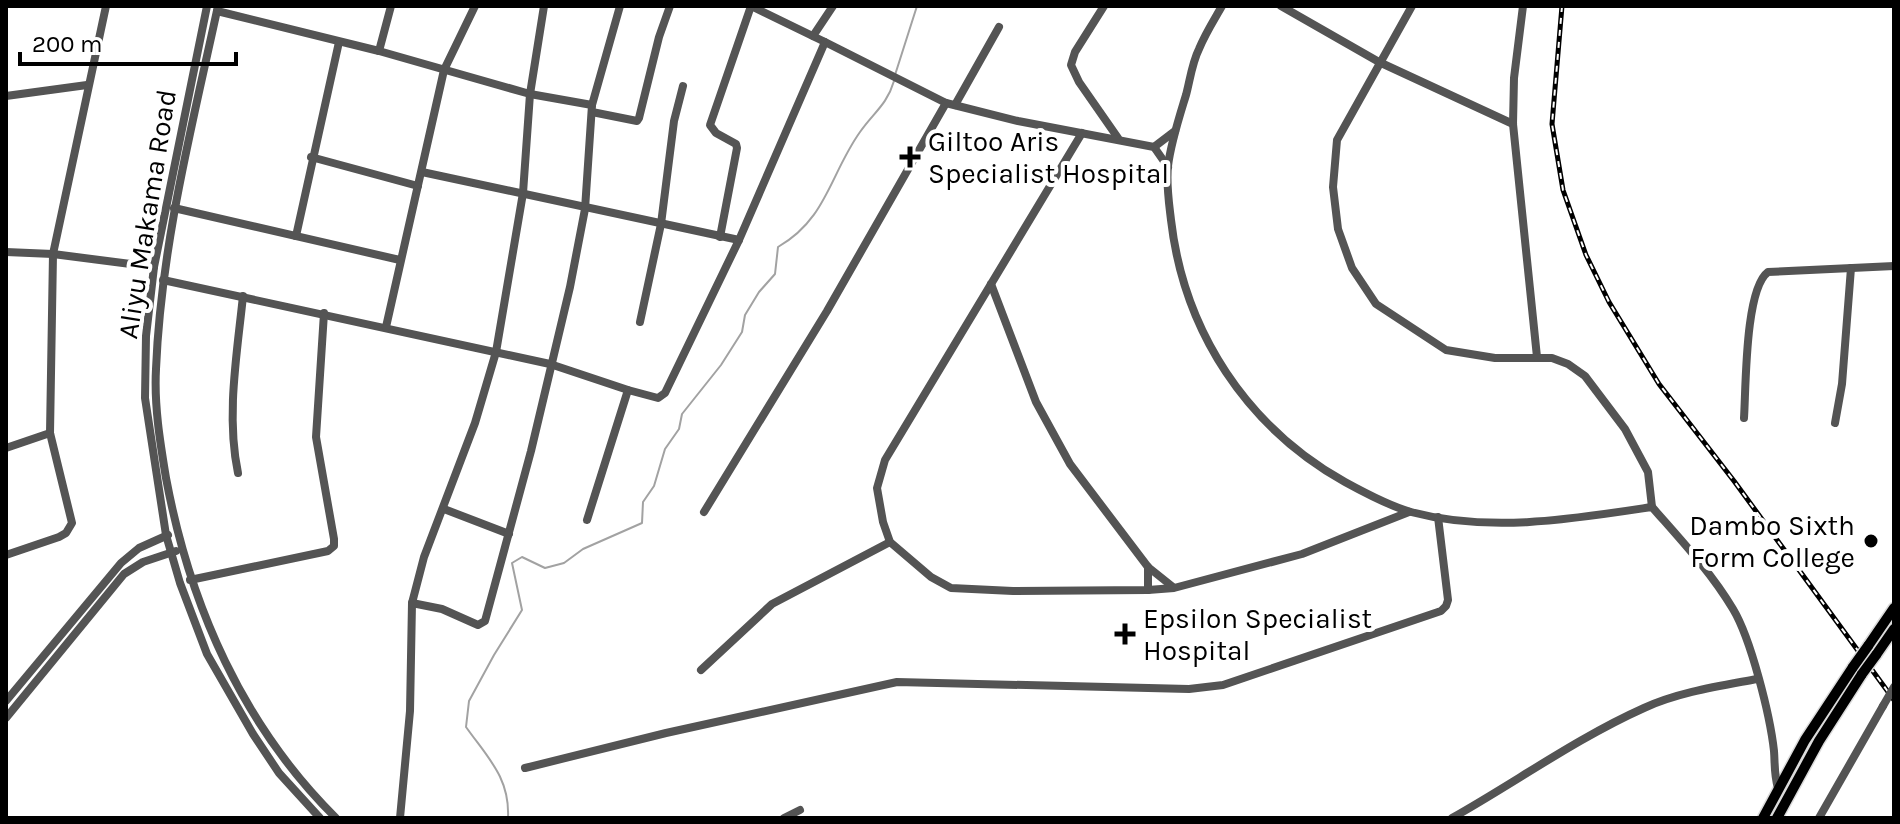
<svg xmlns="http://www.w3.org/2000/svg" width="1900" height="824" font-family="Karla,sans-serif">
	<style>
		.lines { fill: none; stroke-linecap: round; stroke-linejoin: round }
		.stream { stroke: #a2a2a2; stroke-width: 2 }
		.major-casing { stroke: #dbdbdb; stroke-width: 13 }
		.minor { stroke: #545454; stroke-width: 8 }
		.major { stroke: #000; stroke-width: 10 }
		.rail-casing { stroke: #000; stroke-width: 5 }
		.rail { stroke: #fff; stroke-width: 2; stroke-dasharray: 6; stroke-linecap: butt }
		.major-bridge-casing { stroke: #dbdbdb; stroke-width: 13; stroke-linecap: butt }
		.minor-bridge { stroke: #545454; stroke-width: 8 }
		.major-bridge { stroke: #000; stroke-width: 10 }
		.poi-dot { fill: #000; stroke: #fff; stroke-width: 3 }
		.labels { text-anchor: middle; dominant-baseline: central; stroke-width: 8; stroke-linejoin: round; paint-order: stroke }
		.poi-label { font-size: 28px; fill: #000; stroke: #fff; text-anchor: start }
		.street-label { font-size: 28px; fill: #000; stroke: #fff }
	</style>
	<rect width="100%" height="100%" fill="#fff"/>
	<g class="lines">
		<g class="stream">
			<polyline points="895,75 917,6"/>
			<path d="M 508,818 C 510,778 488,758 466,727 L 469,701 L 494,655 L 522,610 L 512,563 L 522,557 L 545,568 L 564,563 L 583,549 L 642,523 L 643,502 L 654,486 L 665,449 L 679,429 L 682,414 L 721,365 L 742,332 L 745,315 L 759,292 L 775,274 L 778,247 C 827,219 830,174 860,132 C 873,113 887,105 894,81"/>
		</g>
		<defs>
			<g id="major">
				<polyline points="1868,646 1894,608"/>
				<polyline points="1876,655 1894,629"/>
				<polyline points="1763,818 1805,740 1853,667"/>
				<polyline points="1777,818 1819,741 1862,674"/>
			</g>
		</defs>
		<use href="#major" class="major-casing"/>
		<g class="minor">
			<polyline points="207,6 154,267 146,336 145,398 166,535 180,583 207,654 253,734 279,773 320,818"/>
			<path d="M 218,6 C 192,126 161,246 156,369 C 154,405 160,442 166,478 C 190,606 243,726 336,818"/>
			<polyline points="751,6 825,42"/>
			<polyline points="1104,6 1075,52 1071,65 1079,82 1118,138"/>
			<path d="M 1222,6 C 1214,20 1205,34 1199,49 C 1192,63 1190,80 1186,95 C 1179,118 1171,142 1168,166 C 1166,184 1169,203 1171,220 C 1184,332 1247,427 1345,482 C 1365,493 1389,506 1411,512 C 1490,533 1573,519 1652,507 C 1680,539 1711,572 1733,609 C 1751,639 1770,715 1774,751 C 1775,764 1774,775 1778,788"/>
			<polyline points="1281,6 1379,62 1513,124"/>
			<polyline points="1412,6 1337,140 1333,187 1338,229 1352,268 1376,304 1446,350 1495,358 1552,358 1568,364 1585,376 1625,429 1648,472 1652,507"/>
			<polyline points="1523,6 1514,78 1513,124 1537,357"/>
			<polyline points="217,11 379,51 530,94 592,105"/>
			<polyline points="813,36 833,6"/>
			<polyline points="379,51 391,6"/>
			<polyline points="6,96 87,85"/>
			<polyline points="955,105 999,27"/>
			<polyline points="592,112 637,121 639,118 659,37 670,6"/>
			<polyline points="1082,133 885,460 877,488 883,522 890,542 931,577 951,588 1013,591 1148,590 1174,588 1302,554 1409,512"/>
			<polyline points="1154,147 1175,131"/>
			<polyline points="311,157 418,186"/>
			<polyline points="422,172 739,240"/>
			<polyline points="174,208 400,260"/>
			<polyline points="296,236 339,42"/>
			<polyline points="720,237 737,148 736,144 716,133 710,125 751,6"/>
			<polyline points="6,252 53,254 154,267"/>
			<polyline points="163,280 550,364 628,390 658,398 665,393 739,240 825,42 946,103 1018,121 1154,147 1168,167"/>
			<polyline points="991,284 1036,402 1070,464 1148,567 1173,587"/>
			<polyline points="640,322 661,224 674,121 683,86"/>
			<polyline points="386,327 444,70 475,6"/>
			<path d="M 1744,418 C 1746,387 1745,289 1768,272 L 1894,266"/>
			<polyline points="1835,423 1842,384 1851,268"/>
			<polyline points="6,448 50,433"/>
			<path d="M 238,473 C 226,416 237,354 243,296"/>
			<polyline points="444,509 509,534"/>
			<polyline points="704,512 827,311 946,103"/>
			<polyline points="587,520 628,390"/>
			<polyline points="6,555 59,537 66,533 72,523 50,433 53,254 106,6"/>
			<polyline points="190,580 328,551 334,546 334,539 316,437 324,313"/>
			<polyline points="1148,590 1148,567"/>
			<polyline points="412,603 442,609 478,625 485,621 531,451 570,287 585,209 592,105 620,6"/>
			<polyline points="701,670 772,604 890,542"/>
			<polyline points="6,701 121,563 139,548 168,535"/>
			<polyline points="6,718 124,574 143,562 176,551"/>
			<polyline points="525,768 666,733 897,682 1189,689 1223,685 1441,611 1446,606 1448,600 1438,517"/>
			<polyline points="400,818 410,711 412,603 424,557 475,423 496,352 523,193 530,94 544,6"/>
			<polyline points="784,818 800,810"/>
			<path d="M 1452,818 C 1516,782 1577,738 1644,708 C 1679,692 1720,686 1757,679"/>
			<polyline points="1819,818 1883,706"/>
		</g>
		<use href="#major" class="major"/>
		<defs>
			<polyline id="rail" points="1562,6 1552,124 1563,190 1586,255 1609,302 1659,384 1734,481 1894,700"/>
		</defs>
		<use href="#rail" class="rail-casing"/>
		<use href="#rail" class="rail"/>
		<defs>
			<g id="major-bridge">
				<polyline points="1853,667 1868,646"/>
				<polyline points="1862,674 1876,655"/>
			</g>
		</defs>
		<use href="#major-bridge" class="major-bridge-casing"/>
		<polyline class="minor-bridge" points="1883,706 1894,687"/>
		<use href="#major-bridge" class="major-bridge"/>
	</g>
	<g class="poi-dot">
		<path d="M906 145h8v8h8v8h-8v8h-8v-8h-8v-8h8z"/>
		<circle cx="1871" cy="541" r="8"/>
		<path d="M1121 622h8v8h8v8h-8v8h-8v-8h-8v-8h8z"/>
	</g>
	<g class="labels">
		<g class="poi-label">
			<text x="928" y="141">Giltoo Aris<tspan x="928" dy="32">Specialist Hospital</tspan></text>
			<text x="1855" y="525" text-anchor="end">Dambo Sixth<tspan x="1855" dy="32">Form College</tspan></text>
			<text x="1143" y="618">Epsilon Specialist<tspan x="1143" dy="32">Hospital</tspan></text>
		</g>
		<g class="street-label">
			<text transform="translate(147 214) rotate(-81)">Aliyu Makama Road</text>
		</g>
	</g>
	<rect width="1900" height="824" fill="none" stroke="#000000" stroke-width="16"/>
	<path d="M20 52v12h216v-12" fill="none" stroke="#000000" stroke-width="4"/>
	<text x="32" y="52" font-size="24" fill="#000000" stroke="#ffffff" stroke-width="6" paint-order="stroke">200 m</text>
</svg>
